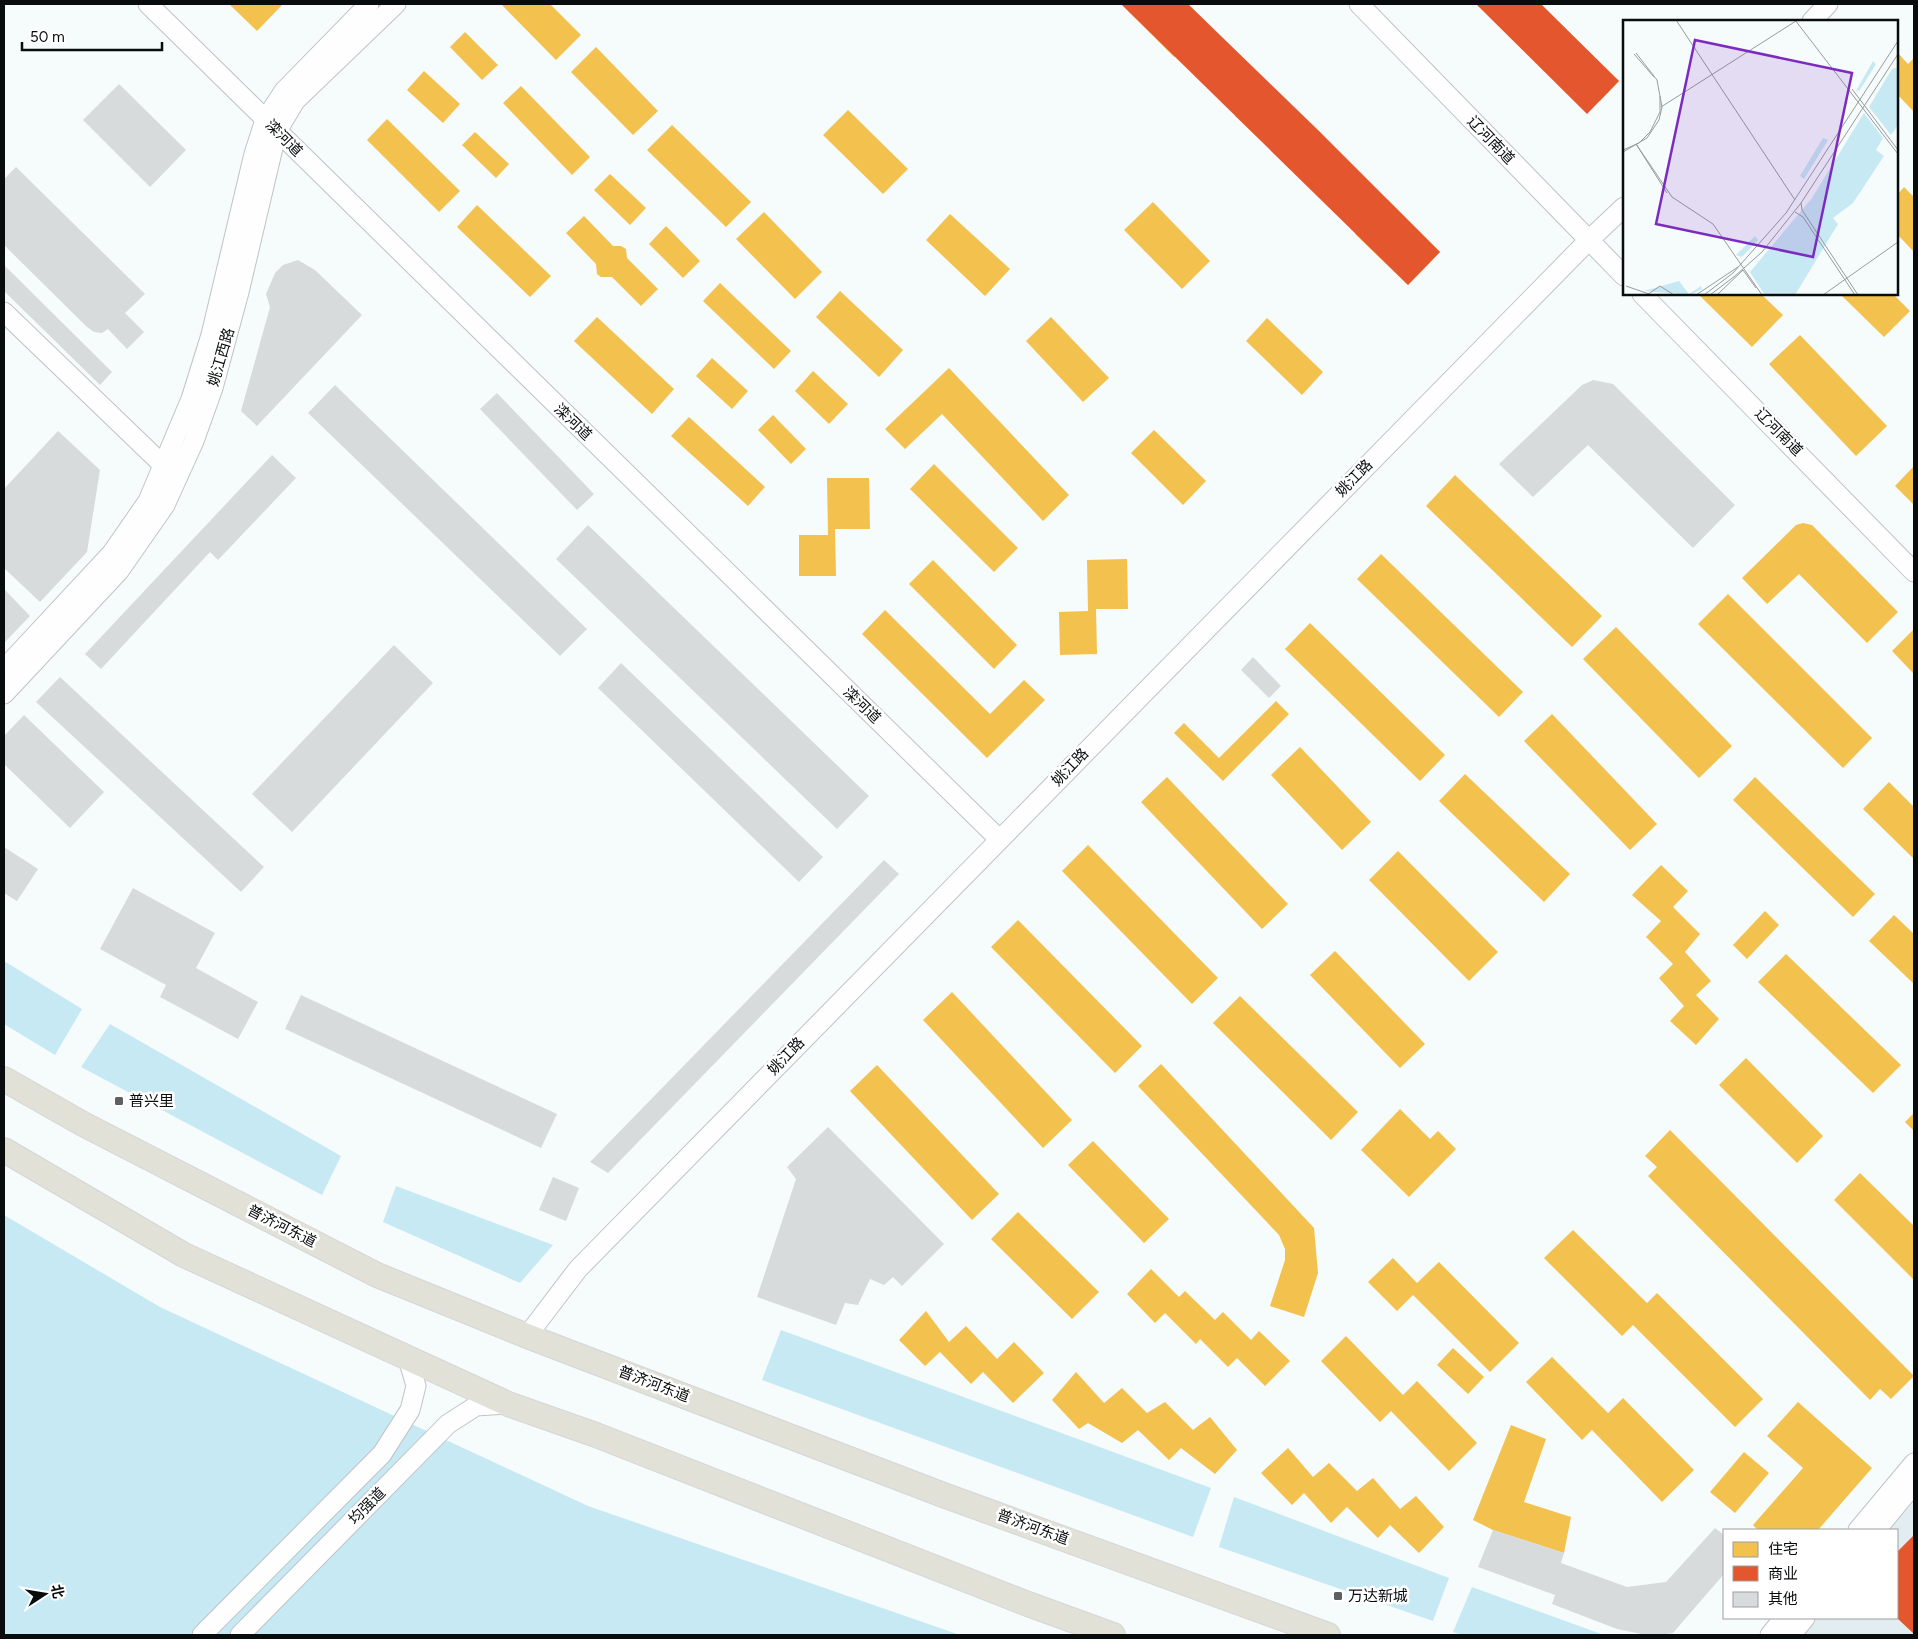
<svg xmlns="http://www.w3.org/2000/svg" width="1918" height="1639" font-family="Figtree,'Noto Sans SC',sans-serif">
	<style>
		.built { fill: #e1edf1 }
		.green { fill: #c7e9f4 }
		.homes { fill: #f2c14e }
		.shops { fill: #e4572e }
		.building { fill: #d7dbdc }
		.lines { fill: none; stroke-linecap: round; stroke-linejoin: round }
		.minor-casing { stroke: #c0c3c4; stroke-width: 21 }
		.major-casing { stroke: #d4d6d7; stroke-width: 26 }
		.minor { stroke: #fefeff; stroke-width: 19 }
		.major { stroke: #e2e1d7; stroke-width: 24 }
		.poi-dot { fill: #5c6061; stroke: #fff; stroke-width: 2 }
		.labels { text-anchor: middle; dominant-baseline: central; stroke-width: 5; stroke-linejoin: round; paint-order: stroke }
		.street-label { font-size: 15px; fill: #090c0d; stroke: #fff }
		.poi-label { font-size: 15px; fill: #090c0d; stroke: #fff; text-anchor: start }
		.inset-road { fill: none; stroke: #979b9c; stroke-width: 1 }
		.view { fill: #7b2cbf; fill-opacity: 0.15; stroke: #7b2cbf; stroke-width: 2.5 }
		.inset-edge { fill: none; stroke: #090c0d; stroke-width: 2.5 }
	</style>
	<rect width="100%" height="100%" fill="#f6fbfc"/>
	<polygon class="built" points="1914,1500 1914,1635 1803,1635 1816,1618 1897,1618 1897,1530 1888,1530"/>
	<g class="green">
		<polygon points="4,961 82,1009 55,1055 4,1024"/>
		<polygon points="110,1024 341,1156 322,1195 81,1067"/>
		<polygon points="396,1186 553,1245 520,1283 383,1222"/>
		<polygon points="4,1215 160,1307 588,1506 960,1635 4,1635"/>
		<polygon points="781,1330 1211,1488 1193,1537 762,1380"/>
		<polygon points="1234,1497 1449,1578 1433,1621 1219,1547"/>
		<polygon points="1472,1587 1604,1635 1462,1635 1453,1632"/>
	</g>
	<g class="homes">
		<polygon points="229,4 280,4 282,5 257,31"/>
		<polygon points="501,4 550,4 581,35 556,60"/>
		<polygon points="1121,4 1188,4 1206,22 1174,57"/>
		<polygon points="1496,4 1513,4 1505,12"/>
		<polygon points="465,32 498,65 482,80 450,47"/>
		<polygon points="1569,33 1619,81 1600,101 1550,53"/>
		<polygon points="596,47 658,111 633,135 571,72"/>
		<polygon points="1897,52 1908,64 1914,58 1914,112 1897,94"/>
		<polygon points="424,71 460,104 443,123 407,90"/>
		<polygon points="1267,82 1321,133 1289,167 1235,116"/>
		<polygon points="521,86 590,157 572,175 503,103"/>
		<polygon points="848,110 908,169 883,194 823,135"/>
		<polygon points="387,119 460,191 439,212 367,140"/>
		<polygon points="672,125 751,202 726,227 647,150"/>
		<polygon points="475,132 509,164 496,178 462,145"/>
		<polygon points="610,174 646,208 630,225 594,190"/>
		<polygon points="1904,187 1914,197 1914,252 1897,234 1897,195"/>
		<polygon points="1388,200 1440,252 1408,285 1355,234"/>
		<polygon points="1153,202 1210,261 1182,289 1124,230"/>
		<polygon points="477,205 551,276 530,297 457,227"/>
		<polygon points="764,212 822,272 795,299 736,239"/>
		<polygon points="950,214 1010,269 985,296 926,240"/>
		<polygon points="584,216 613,246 621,246 626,249 627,258 658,289 641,306 612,277 601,277 597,274 596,264 566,233"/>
		<polygon points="666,226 700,261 683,278 649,244"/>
		<polygon points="720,283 791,351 774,369 703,301"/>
		<polygon points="840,291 903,350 879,377 816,317"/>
		<polygon points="1698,294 1761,294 1783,315 1752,347"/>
		<polygon points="1840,294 1893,294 1910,311 1884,337"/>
		<polygon points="597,317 674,389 652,414 574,341"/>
		<polygon points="1051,317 1109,378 1083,402 1026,341"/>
		<polygon points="1267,318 1323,372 1302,395 1246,341"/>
		<polygon points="1800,335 1887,426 1856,456 1769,364"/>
		<polygon points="712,358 748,391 732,409 696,376"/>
		<polygon points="949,368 1069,495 1043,521 942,414 905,449 885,429"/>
		<polygon points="813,371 848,404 829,424 795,391"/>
		<polygon points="773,415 806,449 791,464 758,430"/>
		<polygon points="689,417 765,487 748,506 671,436"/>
		<polygon points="1154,430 1206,481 1183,505 1131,453"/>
		<polygon points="934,464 1018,548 994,572 910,489"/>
		<polygon points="1914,466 1914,505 1895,486"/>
		<polygon points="1455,475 1602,616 1572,647 1426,506"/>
		<polygon points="827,478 869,478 870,529 835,529 836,576 799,576 799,535 828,535"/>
		<polygon points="1803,523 1812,525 1898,612 1867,643 1799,574 1767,604 1742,578 1796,525"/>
		<polygon points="1381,554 1523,692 1499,717 1357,579"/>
		<polygon points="1127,559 1128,609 1096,609 1097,654 1060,655 1059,612 1088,611 1087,560"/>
		<polygon points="933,560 1017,645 994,669 909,584"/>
		<polygon points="1728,594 1872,738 1843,768 1698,624"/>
		<polygon points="885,610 990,714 1024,680 1045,700 987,758 862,634"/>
		<polygon points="1310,623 1445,755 1420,781 1285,649"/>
		<polygon points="1616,627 1732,746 1699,778 1583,659"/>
		<polygon points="1914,629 1914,674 1892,651"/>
		<polygon points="1276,701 1289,714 1223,781 1174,733 1184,723 1219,758"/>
		<polygon points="1552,714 1657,824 1630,850 1524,741"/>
		<polygon points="1300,747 1371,822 1342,850 1271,775"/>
		<polygon points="1465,774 1570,874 1544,902 1439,801"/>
		<polygon points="1167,777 1288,904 1262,929 1141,802"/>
		<polygon points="1755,777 1875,894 1853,917 1733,800"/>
		<polygon points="1889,782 1914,807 1914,859 1863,809"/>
		<polygon points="1088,845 1218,978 1192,1004 1062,871"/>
		<polygon points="1398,851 1498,952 1469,981 1369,880"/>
		<polygon points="1661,865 1688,891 1673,907 1700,934 1685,952 1711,981 1696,995 1719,1019 1696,1045 1670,1021 1684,1006 1659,978 1673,964 1646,937 1661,921 1632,895"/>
		<polygon points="1765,911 1779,925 1747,959 1733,945"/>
		<polygon points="1894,915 1914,934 1914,984 1869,941"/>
		<polygon points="1018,920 1142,1046 1115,1073 991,947"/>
		<polygon points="1335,951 1425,1044 1400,1068 1310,975"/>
		<polygon points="1786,954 1901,1065 1873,1093 1758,982"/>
		<polygon points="952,992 1072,1120 1043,1148 923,1020"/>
		<polygon points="1240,996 1358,1112 1331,1140 1213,1023"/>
		<polygon points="1746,1058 1823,1136 1797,1163 1719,1085"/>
		<polygon points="1161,1064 1314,1228 1318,1273 1304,1317 1270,1306 1285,1260 1285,1249 1279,1235 1138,1086"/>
		<polygon points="877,1065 999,1194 972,1220 850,1091"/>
		<polygon points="1400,1109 1430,1139 1438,1131 1456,1149 1409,1197 1361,1150"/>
		<polygon points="1914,1113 1914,1131 1905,1122"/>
		<polygon points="1670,1130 1914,1376 1891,1399 1880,1389 1870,1400 1648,1176 1657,1167 1645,1156"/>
		<polygon points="1093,1141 1169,1219 1144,1243 1068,1165"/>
		<polygon points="1860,1173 1914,1226 1914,1280 1834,1200"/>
		<polygon points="1018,1212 1099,1292 1072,1319 991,1239"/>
		<polygon points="1573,1230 1647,1303 1657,1293 1763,1399 1735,1427 1633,1325 1622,1336 1544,1258"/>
		<polygon points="1393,1258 1417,1283 1439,1262 1519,1343 1490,1372 1413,1295 1397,1311 1368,1282"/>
		<polygon points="1151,1269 1179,1297 1185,1291 1215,1320 1223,1312 1251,1340 1259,1331 1290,1361 1265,1386 1237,1358 1228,1367 1200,1339 1196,1344 1165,1313 1155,1323 1127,1294"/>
		<polygon points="926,1311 949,1342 966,1326 997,1359 1014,1342 1044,1373 1013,1403 983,1372 971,1384 940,1352 925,1366 899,1340"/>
		<polygon points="1346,1336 1403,1395 1417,1381 1477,1443 1449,1471 1391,1411 1380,1422 1321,1361"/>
		<polygon points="1453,1348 1484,1377 1468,1394 1437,1365"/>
		<polygon points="1552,1357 1608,1413 1623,1398 1694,1470 1662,1502 1592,1430 1582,1440 1526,1382"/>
		<polygon points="1076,1372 1104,1403 1122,1388 1147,1413 1165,1402 1193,1430 1210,1417 1237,1450 1215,1474 1181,1448 1169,1460 1138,1430 1122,1443 1088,1423 1079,1429 1052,1400"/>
		<polygon points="1798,1402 1872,1468 1818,1530 1758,1530 1753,1525 1803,1468 1767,1436"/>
		<polygon points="1511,1425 1546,1439 1524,1502 1571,1517 1564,1553 1493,1530 1473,1520"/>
		<polygon points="1288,1448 1313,1477 1329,1463 1357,1491 1373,1478 1400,1509 1416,1496 1444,1527 1419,1553 1390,1525 1378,1538 1347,1507 1331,1523 1304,1493 1292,1505 1261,1473"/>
		<polygon points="1744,1452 1769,1473 1735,1513 1710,1492"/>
	</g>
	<g class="shops">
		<polygon points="1121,4 1188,4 1321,133 1440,252 1408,285"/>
		<polygon points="1476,4 1541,4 1619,81 1587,114"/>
		<polygon points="1914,1535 1914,1634 1897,1618 1897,1552"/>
	</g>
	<g class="building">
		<polygon points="119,84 186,150 150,187 83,120"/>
		<polygon points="16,167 145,294 125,313 144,332 127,349 108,329 102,333 94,332 87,327 4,245 4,179"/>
		<polygon points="298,260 315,270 362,315 257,426 241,411 270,307 266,294 275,273 283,265"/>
		<polygon points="4,265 112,372 100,385 4,291"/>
		<polygon points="1593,380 1613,384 1735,505 1693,548 1588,445 1533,497 1499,464 1582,385"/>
		<polygon points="335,385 587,629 560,656 308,413"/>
		<polygon points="497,393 594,494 577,510 480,409"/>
		<polygon points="58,431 100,470 87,552 40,602 4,568 4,489"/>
		<polygon points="272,455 296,478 218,560 210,552 101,669 85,654"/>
		<polygon points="588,525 869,796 837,829 556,559"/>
		<polygon points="4,589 30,616 4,643"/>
		<polygon points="394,645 433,683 292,832 252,794"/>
		<polygon points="1253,657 1281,686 1269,698 1241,670"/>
		<polygon points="621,663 823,857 799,882 598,688"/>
		<polygon points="60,677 264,867 241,892 36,702"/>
		<polygon points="24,715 104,792 70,828 4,764 4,736"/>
		<polygon points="4,847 38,869 17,901 4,893"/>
		<polygon points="884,860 899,874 608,1173 590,1162"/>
		<polygon points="133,888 215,933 196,968 258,1002 238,1039 160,997 166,985 100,949"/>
		<polygon points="301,995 557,1114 541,1148 285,1029"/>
		<polygon points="828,1127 944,1244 902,1286 893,1277 884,1285 870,1279 858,1305 845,1303 836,1325 757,1297 796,1179 787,1167"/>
		<polygon points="553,1177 579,1188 566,1221 539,1210"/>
		<polygon points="1715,1528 1724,1535 1724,1574 1673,1633 1660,1635 1646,1635 1617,1629 1552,1604 1555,1595 1478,1567 1493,1530 1564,1553 1561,1563 1627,1587 1666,1582"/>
	</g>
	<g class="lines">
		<defs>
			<g id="minor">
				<polyline points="148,4 999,839"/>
				<polyline points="1359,4 1624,276"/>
				<polyline points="1812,21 1828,4"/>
				<polyline points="1642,294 1914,572"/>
				<polyline points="4,312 163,465"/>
				<polyline points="4,669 112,553 148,501 191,399 211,335 254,154 265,120 284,91 369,4"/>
				<polyline points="4,694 119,571 165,505 194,441 213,388 239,292 277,131 295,101 396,4"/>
				<polyline points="527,1336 578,1269 1589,240 1624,207"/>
				<polyline points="1858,1530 1914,1463"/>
				<polyline points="1876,1530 1913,1485"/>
				<polyline points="202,1635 382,1454 410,1410 416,1386 408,1358"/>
				<polyline points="240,1635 448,1424 476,1406 507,1404"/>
				<polyline points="1770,1635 1784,1618"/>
				<polyline points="1791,1635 1805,1618"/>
			</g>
			<g id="major">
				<polyline points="4,1079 83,1124 377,1275 527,1336 946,1496 1328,1635"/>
				<polyline points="4,1150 184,1255 508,1404 596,1435 1028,1604 1113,1635"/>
			</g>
		</defs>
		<use href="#minor" class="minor-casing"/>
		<use href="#major" class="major-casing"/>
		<use href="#minor" class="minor"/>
		<use href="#major" class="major"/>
	</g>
	<g class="poi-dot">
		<rect x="114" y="1096" width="10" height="10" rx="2.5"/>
		<rect x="1333" y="1591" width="10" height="10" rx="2.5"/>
	</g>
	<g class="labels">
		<g class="street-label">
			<text transform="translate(284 138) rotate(45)">滦河道</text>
			<text transform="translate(1491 140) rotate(46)">辽河南道</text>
			<text transform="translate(221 357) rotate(-74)">姚江西路</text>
			<text transform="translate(573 422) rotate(44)">滦河道</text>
			<text transform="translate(1779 432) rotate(45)">辽河南道</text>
			<text transform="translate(1354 478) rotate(-45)">姚江路</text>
			<text transform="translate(862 705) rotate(44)">滦河道</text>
			<text transform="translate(1070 767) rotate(-46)">姚江路</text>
			<text transform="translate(786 1056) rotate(-46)">姚江路</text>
			<text transform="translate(282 1226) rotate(27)">普济河东道</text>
			<text transform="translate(654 1384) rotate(21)">普济河东道</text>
			<text transform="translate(367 1506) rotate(-45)">均强道</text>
			<text transform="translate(1033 1527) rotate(20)">普济河东道</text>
		</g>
		<g class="poi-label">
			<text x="129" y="1101">普兴里</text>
			<text x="1348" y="1596">万达新城</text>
		</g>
	</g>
	<g transform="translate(1623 20)">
		<rect width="275" height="275" fill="#f6fbfc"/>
		<path d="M 250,41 L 253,44 L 237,70 L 233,71 ZM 275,47 L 275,105 L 268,115 L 246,87 L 269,49 ZM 241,93 L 260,118 L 253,130 L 261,136 L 230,183 L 210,198 L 215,204 L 172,275 L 142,275 L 127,252 L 189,178 ZM 200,118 L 205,120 L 181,159 L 177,156 ZM 132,216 L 135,220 L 119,237 L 113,235 ZM 56,261 L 66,274 L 78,266 L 79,269 L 67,275 L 21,271 Z" fill="#c7e9f4"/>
		<path class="inset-road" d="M 53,0 L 172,180M 172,0 L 275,134M 11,34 L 31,57M 229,69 L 275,130M 38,87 L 173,1M 13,124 L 49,177 L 90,204 L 139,275M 13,124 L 44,173M 0,130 L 16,123 L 27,112 L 37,92 L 37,76M 0,132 L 24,118 L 36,100 L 39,87 L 34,60 L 13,33M 178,183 L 179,190 L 235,275M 172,192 L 180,197 L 232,275M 120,250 L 133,268M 110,253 L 163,193 L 275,21M 112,256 L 139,232 L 178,183 L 275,34M 3,266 L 29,275M 24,275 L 37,266 L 51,275M 73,275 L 115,247M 81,275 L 110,253M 87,275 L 112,256M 94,275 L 120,250M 200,275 L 275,222"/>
		<path class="view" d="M 72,20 L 229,53 L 190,237 L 33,204 Z"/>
		<rect width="275" height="275" class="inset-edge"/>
	</g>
	<rect width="1918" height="1639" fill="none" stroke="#090c0d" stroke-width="10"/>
	<rect x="1723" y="1529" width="175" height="90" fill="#ffffff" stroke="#9d9e9e"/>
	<rect x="1733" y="1542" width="25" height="15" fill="#f2c14e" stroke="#9d9e9e"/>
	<text x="1768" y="1554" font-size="15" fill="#090c0d">住宅</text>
	<rect x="1733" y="1566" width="25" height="15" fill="#e4572e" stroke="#9d9e9e"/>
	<text x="1768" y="1579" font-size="15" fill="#090c0d">商业</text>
	<rect x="1733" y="1592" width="25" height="15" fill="#d7dbdc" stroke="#9d9e9e"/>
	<text x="1768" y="1604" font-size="15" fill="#090c0d">其他</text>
	<g transform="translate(45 1594) rotate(78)" stroke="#ffffff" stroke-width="4" paint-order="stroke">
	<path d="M0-4L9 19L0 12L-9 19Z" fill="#090c0d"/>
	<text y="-8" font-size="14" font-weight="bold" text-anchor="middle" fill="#090c0d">北</text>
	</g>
	<path d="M22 42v8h140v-8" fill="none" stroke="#090c0d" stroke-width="2.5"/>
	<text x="30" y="42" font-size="15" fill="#090c0d" stroke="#ffffff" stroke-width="4" paint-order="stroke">50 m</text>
</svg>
